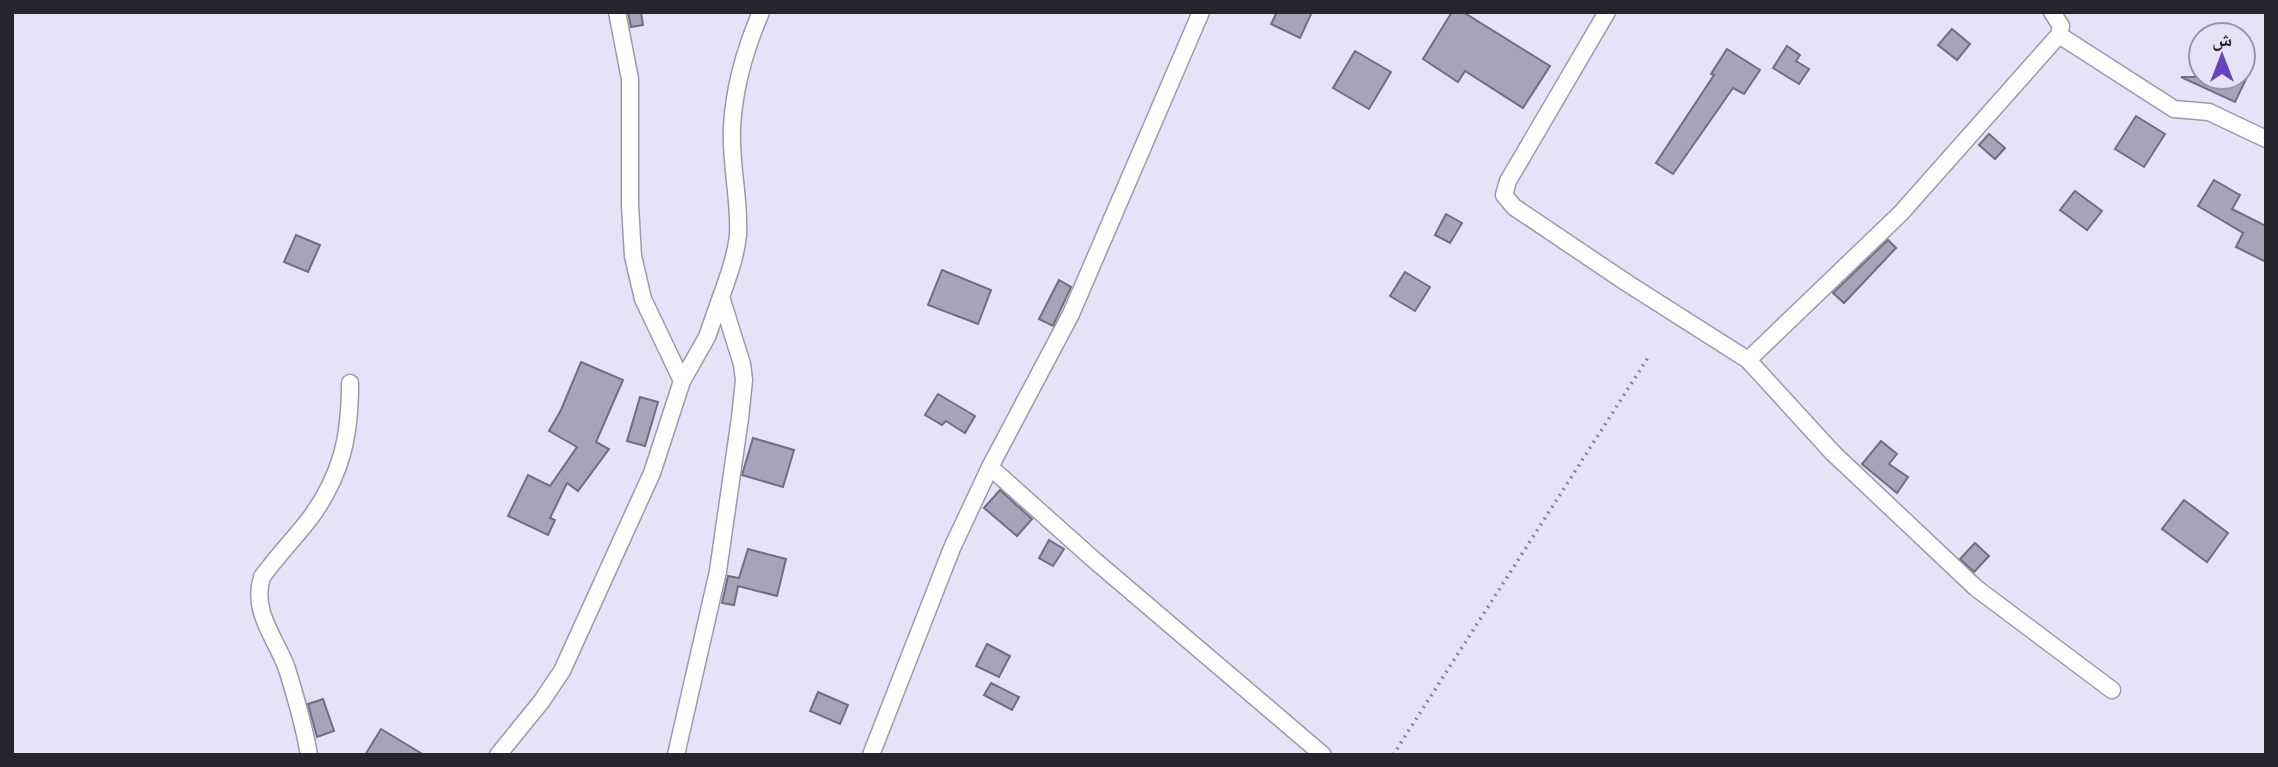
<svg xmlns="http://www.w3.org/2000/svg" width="2278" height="767" font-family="Overpass,'Noto Naskh Arabic',sans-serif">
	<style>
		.building { fill: #a6a4b8; stroke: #706e80; stroke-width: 2 }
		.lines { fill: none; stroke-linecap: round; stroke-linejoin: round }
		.street-casing { stroke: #9b99ad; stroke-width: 19 }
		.path { stroke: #888696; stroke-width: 3.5; stroke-dasharray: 2 5; stroke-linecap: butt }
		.street { stroke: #fff; stroke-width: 16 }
	</style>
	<rect width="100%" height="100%" fill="#e6e3f9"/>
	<g class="building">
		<polygon points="628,12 641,12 643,25 631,27"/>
		<polygon points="1277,12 1312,12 1300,38 1271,24"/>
		<polygon points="1452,12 1463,12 1550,66 1523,108 1465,71 1458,82 1423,59"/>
		<polygon points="1952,29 1970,44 1957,60 1938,45"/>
		<polygon points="1787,46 1800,55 1796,61 1809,69 1799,84 1773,68"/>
		<polygon points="1727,49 1760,70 1744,94 1733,88 1673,174 1656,163 1714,75 1711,74"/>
		<polygon points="1355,51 1391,72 1369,109 1333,88"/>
		<polygon points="2181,77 2247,77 2235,102"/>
		<polygon points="2136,116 2165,134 2144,167 2115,149"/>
		<polygon points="1989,134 2005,148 1995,159 1979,145"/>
		<polygon points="2214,180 2240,195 2232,209 2266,226 2266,262 2236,247 2243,233 2198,206"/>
		<polygon points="2075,191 2102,211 2087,230 2060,210"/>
		<polygon points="1446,214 1462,223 1450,243 1435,235"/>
		<polygon points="296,235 320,245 308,272 284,262"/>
		<polygon points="1888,240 1896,248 1844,303 1833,293"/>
		<polygon points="942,270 991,290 978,324 928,305"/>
		<polygon points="1405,272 1430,287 1415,311 1390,296"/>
		<polygon points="1059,280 1071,287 1053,326 1039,319"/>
		<polygon points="581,362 623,380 596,442 609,449 578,491 567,483 550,518 555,520 548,535 508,516 528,475 550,486 577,447 549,431 561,410"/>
		<polygon points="938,394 975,416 965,433 946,421 942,425 925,415"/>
		<polygon points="640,397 658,402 645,446 627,441"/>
		<polygon points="753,438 794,450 783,487 742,475"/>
		<polygon points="1881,441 1897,454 1889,464 1908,477 1897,493 1862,464"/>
		<polygon points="1000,490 1032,519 1017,536 984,508"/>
		<polygon points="2184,500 2228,533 2207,562 2162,529"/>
		<polygon points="1049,540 1064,549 1053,566 1039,558"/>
		<polygon points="1975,543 1989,556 1974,572 1960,559"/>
		<polygon points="748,549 786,559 777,596 738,586 734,605 722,603 728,576 739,578"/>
		<polygon points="987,644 1010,656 999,677 976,666"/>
		<polygon points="991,683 1019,697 1012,710 984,695"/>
		<polygon points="818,692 848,705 840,724 810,711"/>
		<polygon points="323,699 334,731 317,737 308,704"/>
		<polygon points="381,729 424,755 365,755"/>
	</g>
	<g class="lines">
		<defs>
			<g id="street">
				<polyline points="617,12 630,79 630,205 633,256 643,299 682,381"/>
				<polyline points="1607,12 1508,181 1504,195 1514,207 1627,283 1748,360 1833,453 1976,588 2112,690"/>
				<polyline points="2059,35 2174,109 2209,112 2266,139"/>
				<path d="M 721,297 C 728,277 736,256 738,235 C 740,199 730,163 732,127 C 734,89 746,47 761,12"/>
				<polyline points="1748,360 1901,213 2059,35 2061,26 2052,12"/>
				<polyline points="990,467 1093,559 1323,755"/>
				<path d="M 309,755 C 304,725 296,698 287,669 C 276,638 251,612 262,577 C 277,556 295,538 311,517 C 342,474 350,436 350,383"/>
				<polyline points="498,755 541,702 562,671 652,473 682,381 707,337 721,297 742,364 744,380 740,418 718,571 676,755"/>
				<polyline points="871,755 952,548 990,467 1071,314 1201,12"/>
			</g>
		</defs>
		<use href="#street" class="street-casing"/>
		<polyline class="path" points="1393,755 1649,356"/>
		<use href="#street" class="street"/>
	</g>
	<rect width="2278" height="767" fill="none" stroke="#26252d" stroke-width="28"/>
	<g transform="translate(2222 56)"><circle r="33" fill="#e6e3f9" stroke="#9997a7" stroke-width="2"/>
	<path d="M0-5L12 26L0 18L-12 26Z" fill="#6644bd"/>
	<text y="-10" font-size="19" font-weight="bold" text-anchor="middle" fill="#26252d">ش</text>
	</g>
</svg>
